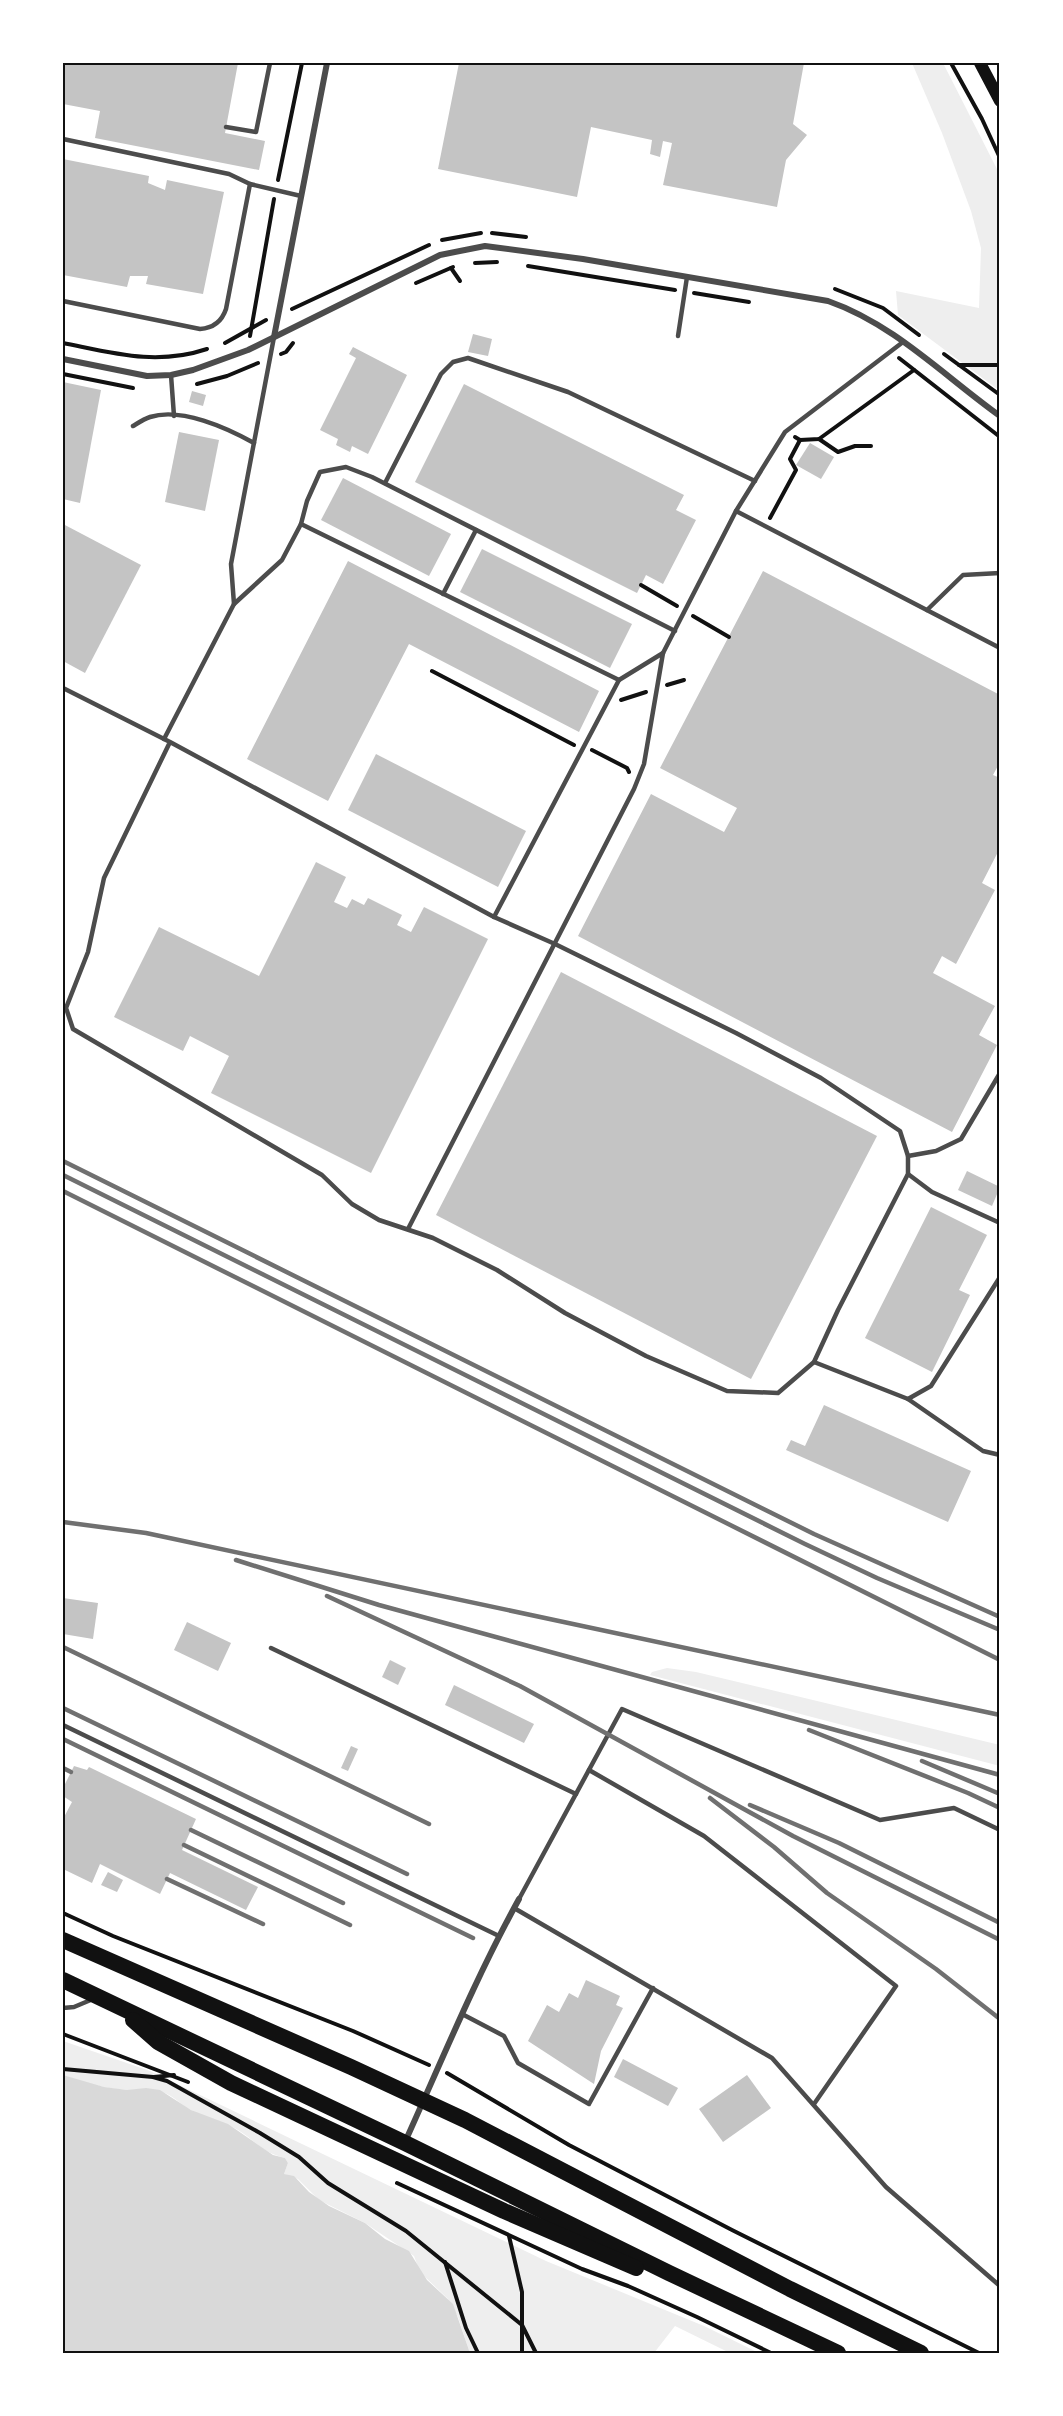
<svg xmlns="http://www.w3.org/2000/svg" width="1063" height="2416" font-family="'IBM Plex Sans',sans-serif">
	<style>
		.green { fill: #eee }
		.water { fill: #d9d9d9 }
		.building { fill: #c4c4c4 }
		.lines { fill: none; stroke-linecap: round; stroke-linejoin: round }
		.path { stroke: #111; stroke-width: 4 }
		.service { stroke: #4c4c4c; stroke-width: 4.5 }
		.minor { stroke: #4c4c4c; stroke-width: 6 }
		.secondary { stroke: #111; stroke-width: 12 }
		.trunk { stroke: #111; stroke-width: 16 }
		.rail { stroke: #707070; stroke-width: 4.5 }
		.neatline { fill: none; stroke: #111; stroke-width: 2 }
	</style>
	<rect width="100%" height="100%" fill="#fff"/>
	<g class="green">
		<polygon points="912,63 943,63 1000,175 1000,391 898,315 896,291 979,308 981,248 971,211 942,133"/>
		<polygon points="667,1668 696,1672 1000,1745 1000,1766 650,1675 652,1672"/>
		<path d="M 63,2041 L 150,2071 L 546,2261 L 704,2326 L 759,2353 L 730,2353 L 675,2326 L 654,2353 L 470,2353 L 458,2317 L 448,2299 L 420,2272 L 414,2256 L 365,2223 L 319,2200 L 298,2179 L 284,2174 L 288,2163 L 285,2158 C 261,2152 256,2141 238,2130 C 223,2121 206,2118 191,2110 C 182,2106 176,2098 167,2094 C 153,2088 141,2090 127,2090 C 105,2089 83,2082 63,2075 Z"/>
	</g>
	<polygon class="water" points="63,2075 104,2087 127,2090 146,2088 160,2090 191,2110 228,2124 273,2155 285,2158 288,2163 284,2174 294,2176 309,2192 329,2206 365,2223 385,2239 409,2251 427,2280 453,2304 470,2353 63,2353"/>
	<g class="building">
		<polygon points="63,63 238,63 225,133 265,141 259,170 95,138 100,111 63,104"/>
		<polygon points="459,63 804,63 793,124 807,135 786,160 777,207 663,185 672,143 663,141 660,157 650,154 652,140 591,127 577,197 438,169"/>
		<polygon points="63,159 149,176 148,183 165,190 167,180 224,192 203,294 146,284 148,276 130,276 127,287 63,275"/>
		<polygon points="473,334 492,339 488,356 468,352"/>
		<polygon points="353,347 407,375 368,454 352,446 350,452 336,445 338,439 320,430 356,358 349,354"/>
		<polygon points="63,382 101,390 80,503 63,499"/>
		<polygon points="464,384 684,495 676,510 696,520 663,584 646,575 637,593 415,482"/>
		<polygon points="192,391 206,395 203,406 189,402"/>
		<polygon points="179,432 219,440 205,511 165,502"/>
		<polygon points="810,443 834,457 821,479 796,465"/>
		<polygon points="343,478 451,534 429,576 321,520"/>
		<polygon points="63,524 141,565 85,673 63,661"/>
		<polygon points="482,549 632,624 610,668 460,592"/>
		<polygon points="348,561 599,691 579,732 409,644 328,801 247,759"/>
		<polygon points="763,571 1000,695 1000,762 993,775 1000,778 1000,848 982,883 995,890 956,964 942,956 933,973 995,1006 979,1035 997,1045 952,1132 578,936 651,794 724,832 737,808 660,768"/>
		<polygon points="376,754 526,831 498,887 348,810"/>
		<polygon points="316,862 346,877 334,902 347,908 352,899 364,905 368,898 402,915 397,925 411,932 424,907 488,939 371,1173 211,1093 229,1056 190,1036 183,1051 114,1017 159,927 259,976"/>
		<polygon points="561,972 877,1136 751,1379 436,1215"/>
		<polygon points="967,1171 1000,1187 992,1206 958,1190"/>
		<polygon points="931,1207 987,1235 959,1290 970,1295 932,1372 865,1338"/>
		<polygon points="824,1405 971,1471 948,1522 786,1450 791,1440 805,1446"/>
		<polygon points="63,1598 98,1603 93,1639 63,1634"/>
		<polygon points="187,1622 231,1643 218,1671 174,1650"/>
		<polygon points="390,1660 406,1668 398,1685 382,1677"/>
		<polygon points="454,1685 534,1724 524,1743 445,1705"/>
		<polygon points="351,1746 358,1749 348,1771 341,1768"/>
		<polygon points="74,1766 87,1770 89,1767 196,1819 182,1850 258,1887 246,1910 170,1873 160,1894 100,1864 92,1883 63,1869 63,1819 72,1802 63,1796 63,1788"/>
		<polygon points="108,1872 123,1880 117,1892 101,1885"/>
		<polygon points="586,1980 620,1996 616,2005 623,2008 601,2051 594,2084 528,2041 547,2005 559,2012 569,1993 578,1998"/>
		<polygon points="623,2059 678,2088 668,2106 614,2077"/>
		<polygon points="747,2075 771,2108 723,2142 699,2109"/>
	</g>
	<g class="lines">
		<g class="path">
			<polyline points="951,63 982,119 1000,158"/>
			<polyline points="278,180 302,63"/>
			<polyline points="492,233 526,237"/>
			<polyline points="442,240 481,233"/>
			<polyline points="475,263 497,262"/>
			<polyline points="528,266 675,290"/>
			<polyline points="451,268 460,281"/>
			<polyline points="416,283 453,267"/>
			<polyline points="835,289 883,308 919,335"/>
			<polyline points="694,293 749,302"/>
			<polyline points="292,309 429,245"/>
			<polyline points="250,336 274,199"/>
			<path d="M 63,343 C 113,353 156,366 207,349"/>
			<polyline points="225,343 266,320"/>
			<polyline points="281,354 286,352 293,343"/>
			<polyline points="944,354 1000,395"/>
			<polyline points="899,358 1000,437"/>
			<polyline points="959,365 1000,365"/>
			<polyline points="63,374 133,388"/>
			<polyline points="197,384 227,376 258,363"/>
			<polyline points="795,437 800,440 819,439 914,370"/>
			<polyline points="819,439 838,452 855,446 871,446"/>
			<polyline points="770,518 796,470 790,459 800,440"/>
			<polyline points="641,585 677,606"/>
			<polyline points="693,616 729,637"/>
			<polyline points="432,671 574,745"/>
			<polyline points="667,685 684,680"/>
			<polyline points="621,700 646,692"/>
			<polyline points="592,750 627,768 629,772"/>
			<polyline points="63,1913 113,1936 353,2031 429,2065"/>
			<polyline points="63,2034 188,2082"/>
			<polyline points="63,2069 153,2077 167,2081 260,2133 299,2157 328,2183 406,2231 522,2325 536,2353"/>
			<polyline points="447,2073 569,2145 732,2230 979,2353"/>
			<polyline points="154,2077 174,2075"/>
			<polyline points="397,2183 582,2269 628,2286 697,2317 771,2353"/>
			<polyline points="509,2236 522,2292 522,2353"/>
			<polyline points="445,2262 466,2328 478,2353"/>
		</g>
		<g class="service">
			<polyline points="226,127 256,132 270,63"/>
			<polyline points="63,139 229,174 250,184"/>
			<path d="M 63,301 L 200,329 C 214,328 222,321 226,309 L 250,184 L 301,196"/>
			<polyline points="678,336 687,277"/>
			<polyline points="171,375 174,416"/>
			<path d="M 133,426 C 138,423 144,419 150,417 C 181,407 227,428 254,443"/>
			<polyline points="385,483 441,374 453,362 468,358 568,392 755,481"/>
			<polyline points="736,511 1000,648"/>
			<polyline points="301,524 619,680"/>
			<polyline points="443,594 476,530"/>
			<polyline points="234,604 231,564 274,337"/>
			<polyline points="927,610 963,575 1000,573"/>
			<polyline points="63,688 170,742 494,917 555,944 736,1033 821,1078 900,1131 908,1156 908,1174 838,1310 814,1362 778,1393 727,1391 646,1356 565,1313 497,1270 433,1238 379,1220 352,1204 322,1175 73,1029 66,1008 88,952 104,878 170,742"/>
			<polyline points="164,739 234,604 282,560 301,524 307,501 320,472 346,467 372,477 675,631"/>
			<polyline points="494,917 619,680 663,653"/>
			<polyline points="908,1156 936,1151 961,1139 1000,1073"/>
			<polyline points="908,1174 932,1192 1000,1223"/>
			<polyline points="408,1229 634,789 644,764 663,653 736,511 785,432 903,342"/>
			<polyline points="814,1362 908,1399 983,1451 1000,1455"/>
			<polyline points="908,1399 931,1386 1000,1277"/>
			<polyline points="271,1648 576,1794"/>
			<polyline points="63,1725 499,1936"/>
			<polyline points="589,1770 704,1836 896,1986 814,2104"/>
			<polyline points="519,1899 622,1709 880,1820 954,1808 1000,1830"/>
			<polyline points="514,1908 772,2058 886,2187 1000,2286"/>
			<polyline points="63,2008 74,2007 93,1999"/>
			<polyline points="462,2014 504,2036 518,2063 589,2104 653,1988"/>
		</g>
		<g class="minor">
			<polyline points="274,337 327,63"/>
			<path d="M 63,359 L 147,376 L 171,375 L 193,370 L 248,350 L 440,255 L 485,246 L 583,259 L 828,301 C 894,324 944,376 1000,416"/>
			<path d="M 405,2142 C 442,2060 476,1977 519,1899"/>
		</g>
		<polyline class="secondary" points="980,63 1000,101"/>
		<g class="trunk">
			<polyline points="63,1940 351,2067 465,2120 790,2289 921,2353"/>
			<polyline points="63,1980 405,2143 669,2273 838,2353"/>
			<polyline points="133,2020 158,2042 231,2083 504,2211 636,2268"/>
		</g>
		<g class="rail">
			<polyline points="63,1161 814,1534 1000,1617"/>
			<polyline points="63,1175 805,1544 877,1578 1000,1630"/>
			<polyline points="63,1191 1000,1660"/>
			<polyline points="63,1522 146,1533 1000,1715"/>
			<polyline points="236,1560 379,1605 1000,1775"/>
			<polyline points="327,1596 520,1686 793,1836 1000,1940"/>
			<polyline points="63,1647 429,1824"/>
			<polyline points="63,1708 407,1874"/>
			<polyline points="809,1730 968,1793 1000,1808"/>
			<polyline points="63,1739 473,1938"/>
			<polyline points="922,1761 1000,1794"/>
			<polyline points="63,1768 71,1772"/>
			<polyline points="710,1798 774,1847 827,1893 936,1969 1000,2019"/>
			<polyline points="750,1805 839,1843 1000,1923"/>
			<polyline points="191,1830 343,1903"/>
			<polyline points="184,1845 350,1925"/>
			<polyline points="167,1879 263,1924"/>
		</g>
	</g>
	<rect width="1063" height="2416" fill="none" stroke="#ffffff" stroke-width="129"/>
	<rect x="64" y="64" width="934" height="2288" class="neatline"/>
</svg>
